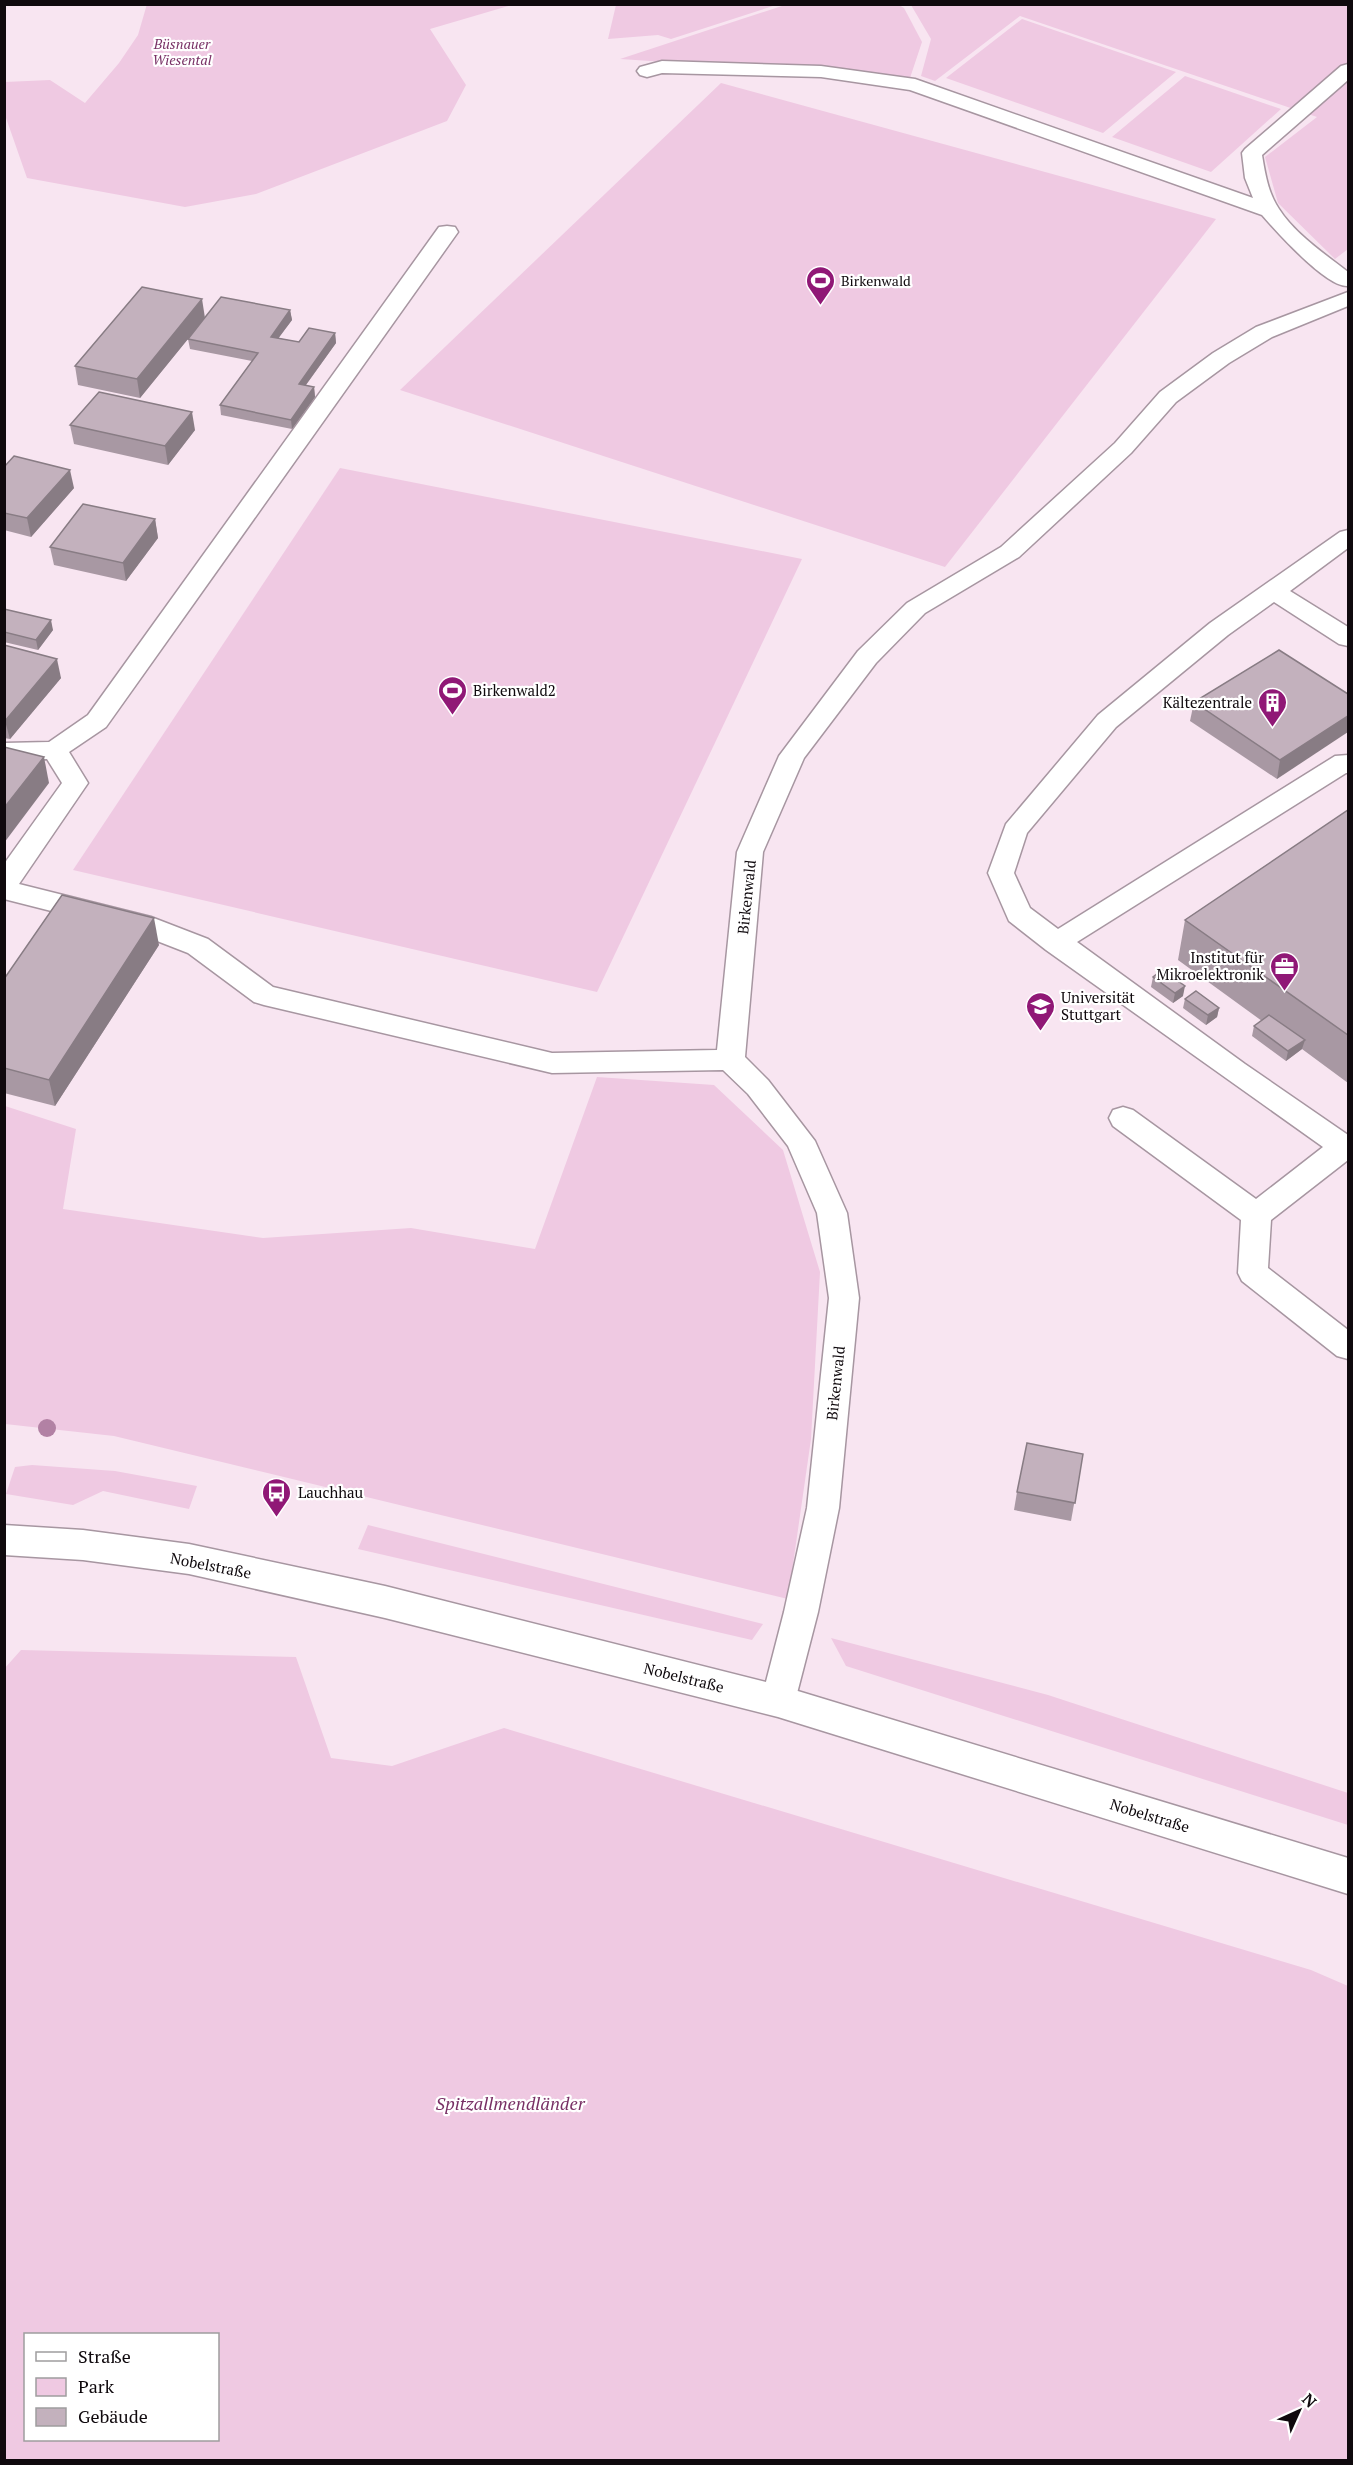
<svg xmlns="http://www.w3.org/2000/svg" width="1353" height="2465" font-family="'PT Serif',serif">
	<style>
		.green { fill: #efc9e2; fill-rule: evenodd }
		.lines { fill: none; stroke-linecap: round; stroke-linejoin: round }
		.service-casing { stroke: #a796a1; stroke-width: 3 }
		.tertiary-casing { stroke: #a796a1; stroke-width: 3 }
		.service { fill: #fff; fill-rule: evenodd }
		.tertiary { fill: #fff; fill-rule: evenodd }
		.tree { fill: #b281a4 }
		.wall { fill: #a898a3 }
		.shaded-wall { fill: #887c84 }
		.building { fill: #c3b1bd; stroke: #887c84; stroke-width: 1.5 }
		.labels { text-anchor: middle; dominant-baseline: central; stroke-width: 4.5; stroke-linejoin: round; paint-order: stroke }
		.far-park-label { font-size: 14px; font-style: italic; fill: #783065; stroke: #fff }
		.far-poi-label { font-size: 14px; fill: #0f090d; stroke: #fff; text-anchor: start }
		.poi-label { font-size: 15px; fill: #0f090d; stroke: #fff; text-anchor: start }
		.street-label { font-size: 15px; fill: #0f090d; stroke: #fff }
		.near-park-label { font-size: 18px; font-style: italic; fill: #783065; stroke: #fff }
	</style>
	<rect width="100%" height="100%" fill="#f8e5f1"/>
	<g class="green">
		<polygon points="147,4 512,4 512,5 430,29 466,85 447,121 256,194 185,207 27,178 5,115 5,82 50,80 85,103 119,63 138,35"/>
		<polygon points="616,5 616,4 776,5 671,39 658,35 608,39"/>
		<polygon points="785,5 899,5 904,8 922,42 910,78 620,59"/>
		<polygon points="911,5 1348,5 1348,249 1335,259 1278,203 1265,157 1317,117 1020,16 935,81 921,76 931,39"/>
		<polygon points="1022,19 1176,72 1103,133 946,78"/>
		<polygon points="1185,76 1281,109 1211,172 1112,137"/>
		<polygon points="721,83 1216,219 945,567 400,390"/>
		<polygon points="340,468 802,559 597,992 73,870"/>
		<polygon points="597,1077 714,1085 783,1150 820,1272 811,1439 788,1599 114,1436 5,1424 5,1106 76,1129 63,1209 263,1238 411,1228 535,1249"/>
		<polygon points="32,1465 115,1471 197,1486 189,1509 103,1491 73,1505 6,1494 15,1467"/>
		<polygon points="368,1525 763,1624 752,1640 358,1549"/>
		<polygon points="831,1638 1048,1695 1348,1793 1348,1825 846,1666"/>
		<path d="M 21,1650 L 296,1657 L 331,1758 L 392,1766 L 504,1728 L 1311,1970 L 1348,1986 L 1348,2460 L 5,2460 L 4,1669 ZM 26,2334 L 218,2334 L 218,2440 L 26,2440 Z"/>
	</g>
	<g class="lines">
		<defs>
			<g id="service">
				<path d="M 662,61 L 821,66 L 915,79 L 1253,198 L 1245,178 L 1242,153 L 1245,149 L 1341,66 L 1348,64 L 1348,80 L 1262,155 C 1265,173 1268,193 1279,209 C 1294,233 1326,255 1348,272 L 1348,286 C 1327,288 1277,232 1262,215 L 910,90 L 821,77 L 662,73 L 647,77 L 640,75 L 637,71 L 640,67 Z"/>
				<polygon points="447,226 455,227 458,232 106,727 69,752 88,783 19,884 151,917 208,939 273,987 552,1053 717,1050 737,852 779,756 858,651 907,603 1001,547 1115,443 1160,392 1213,353 1256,327 1348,292 1348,306 1272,337 1229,363 1176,402 1131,453 1019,557 925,613 876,663 804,758 763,852 745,1057 768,1080 815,1141 847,1213 859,1298 839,1508 818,1612 795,1701 790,1711 778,1716 766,1711 761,1701 784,1612 807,1508 829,1298 817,1213 788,1146 748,1094 723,1070 552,1073 264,1005 254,1002 188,953 134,932 4,899 4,864 62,783 47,759 4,760 4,743 49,742 88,715 439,227"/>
				<polygon points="1348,530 1348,548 1290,591 1348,627 1348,646 1339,644 1274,602 1228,635 1116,727 1027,833 1014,873 1030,908 1058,929 1335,756 1348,755 1348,773 1346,773 1077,942 1245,1064 1348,1135 1348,1160 1271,1220 1268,1268 1348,1330 1348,1359 1337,1356 1242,1281 1238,1273 1241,1220 1113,1126 1109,1118 1113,1110 1123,1107 1133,1110 1256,1199 1323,1147 1046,950 1009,921 988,873 1006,824 1098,715 1210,623 1340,532"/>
			</g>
			<polygon id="tertiary" points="4,1525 83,1530 189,1544 385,1586 778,1685 1348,1858 1348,1894 778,1717 385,1618 189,1574 83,1560 4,1555"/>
		</defs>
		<use href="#service" class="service-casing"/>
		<use href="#tertiary" class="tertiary-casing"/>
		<use href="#service" class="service"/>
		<use href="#tertiary" class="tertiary"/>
	</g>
	<circle class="tree" cx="47" cy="1428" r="9"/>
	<g class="wall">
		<polygon points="290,310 292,320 278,338 299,342 335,333 336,343 306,385 314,387 315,397 292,429 221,415 220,405 252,361 190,349 188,339"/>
		<polygon points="205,318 140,398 78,385 75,366"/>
		<polygon points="70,425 195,430 168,465 74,444"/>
		<polygon points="4,467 74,488 31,537 4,530"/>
		<polygon points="155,519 158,538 126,581 54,565 50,547"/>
		<polygon points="4,609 53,630 38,650 4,642"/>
		<polygon points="4,645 61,678 10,739 4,738"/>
		<polygon points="1348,694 1277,779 1190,721 1194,702"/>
		<polygon points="1348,810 1348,1083 1302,1049 1286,1061 1252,1036 1254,1026 1262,1021 1178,960 1185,920"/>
		<polygon points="159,945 55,1106 4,1093 4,979"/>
		<polygon points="1153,977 1183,996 1173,1003 1151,987"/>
		<polygon points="1185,999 1219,1008 1217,1017 1206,1025 1183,1008"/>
		<polygon points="1083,1454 1071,1521 1014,1510 1017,1492"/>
	</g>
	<g class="shaded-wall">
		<polygon points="202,299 205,318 140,398 137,379"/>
		<polygon points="290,310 292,320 272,347 271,337"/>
		<polygon points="335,333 336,343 300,393 299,384"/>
		<polygon points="314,387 315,397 292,429 291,420"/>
		<polygon points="192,412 195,430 168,465 165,446"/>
		<polygon points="70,470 74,488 31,537 27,518"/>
		<polygon points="155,519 158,538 126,581 123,563"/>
		<polygon points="51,620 53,630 38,650 36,640"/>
		<polygon points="57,659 61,678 10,739 5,721"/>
		<polygon points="1348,716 1348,732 1277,779 1280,760"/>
		<polygon points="44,757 49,783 4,843 4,808"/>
		<polygon points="154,918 159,945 55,1106 49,1080"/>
		<polygon points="1185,986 1183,996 1173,1003 1175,993"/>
		<polygon points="1219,1008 1217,1017 1206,1025 1208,1015"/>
		<polygon points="1305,1040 1302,1049 1286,1061 1288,1051"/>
	</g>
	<g class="building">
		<polygon points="142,287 202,299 137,379 75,366"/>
		<polygon points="221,297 290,310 271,337 299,342 309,328 335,333 299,384 314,387 291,420 220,405 258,353 188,339"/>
		<polygon points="99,392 192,412 165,446 70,425"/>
		<polygon points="14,456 70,470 27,518 4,513 4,467"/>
		<polygon points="83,504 155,519 123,563 50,547"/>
		<polygon points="4,609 51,620 36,640 4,632"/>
		<polygon points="4,645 57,659 5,721 4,720"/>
		<polygon points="1279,650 1348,694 1348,716 1280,760 1194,702"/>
		<polygon points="4,747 44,757 4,808"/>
		<polygon points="1348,810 1348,1035 1185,920"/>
		<polygon points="62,895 154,918 49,1080 4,1068 4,979"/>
		<polygon points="1162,970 1185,986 1175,993 1153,977"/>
		<polygon points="1196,991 1219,1008 1208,1015 1185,999"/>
		<polygon points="1269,1015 1305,1040 1288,1051 1254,1026"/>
		<polygon points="1027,1443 1083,1454 1075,1503 1017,1492"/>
	</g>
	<defs>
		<symbol id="stadium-pin" viewBox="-11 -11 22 30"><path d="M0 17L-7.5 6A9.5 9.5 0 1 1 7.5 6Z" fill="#901876" stroke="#fff"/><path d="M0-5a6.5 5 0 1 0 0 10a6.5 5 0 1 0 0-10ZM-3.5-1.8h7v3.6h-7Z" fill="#fff"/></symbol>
		<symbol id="building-pin" viewBox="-11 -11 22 30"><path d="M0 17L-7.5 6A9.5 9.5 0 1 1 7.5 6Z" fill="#901876" stroke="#fff"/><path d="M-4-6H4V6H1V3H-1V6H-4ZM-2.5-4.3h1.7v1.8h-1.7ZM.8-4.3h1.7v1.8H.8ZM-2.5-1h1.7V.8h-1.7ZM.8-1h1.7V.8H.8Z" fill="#fff"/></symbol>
		<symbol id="office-pin" viewBox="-11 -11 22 30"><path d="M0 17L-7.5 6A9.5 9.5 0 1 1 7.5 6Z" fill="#901876" stroke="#fff"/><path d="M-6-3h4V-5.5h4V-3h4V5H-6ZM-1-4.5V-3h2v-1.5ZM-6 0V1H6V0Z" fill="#fff"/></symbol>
		<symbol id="university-pin" viewBox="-11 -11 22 30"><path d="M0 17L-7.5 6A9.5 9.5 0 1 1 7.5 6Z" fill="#901876" stroke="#fff"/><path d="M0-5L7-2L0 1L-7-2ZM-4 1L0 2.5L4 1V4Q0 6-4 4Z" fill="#fff"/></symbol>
		<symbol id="bus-pin" viewBox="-11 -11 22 30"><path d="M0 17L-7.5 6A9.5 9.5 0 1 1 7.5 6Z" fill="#901876" stroke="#fff"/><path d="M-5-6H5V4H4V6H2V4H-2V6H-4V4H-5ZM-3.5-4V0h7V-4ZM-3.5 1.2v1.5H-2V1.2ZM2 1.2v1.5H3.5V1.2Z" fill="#fff"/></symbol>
	</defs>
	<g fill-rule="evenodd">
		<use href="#stadium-pin" x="804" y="264" width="33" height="45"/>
		<use href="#stadium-pin" x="436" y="674" width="33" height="45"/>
		<use href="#building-pin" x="1256" y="686" width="33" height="45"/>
		<use href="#office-pin" x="1268" y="950" width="33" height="45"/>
		<use href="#university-pin" x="1024" y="990" width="33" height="45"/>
		<use href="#bus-pin" x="260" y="1476" width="33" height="45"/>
	</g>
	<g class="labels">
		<g class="far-park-label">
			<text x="182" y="43">Büsnauer<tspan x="182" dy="16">Wiesental</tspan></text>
		</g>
		<g class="far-poi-label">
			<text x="841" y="280">Birkenwald</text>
		</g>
		<g class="poi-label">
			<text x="473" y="690">Birkenwald2</text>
			<text x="1252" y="702" text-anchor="end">Kältezentrale</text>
			<text x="1264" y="957" text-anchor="end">Institut für<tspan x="1264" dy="17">Mikroelektronik</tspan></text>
			<text x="1061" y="997">Universität<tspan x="1061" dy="17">Stuttgart</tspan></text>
			<text x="298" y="1492">Lauchhau</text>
		</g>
		<g class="street-label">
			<text transform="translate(746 897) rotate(-84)">Birkenwald</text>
			<text transform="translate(835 1383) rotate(-84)">Birkenwald</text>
			<text transform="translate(211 1565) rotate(11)">Nobelstraße</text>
			<text transform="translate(684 1677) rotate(14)">Nobelstraße</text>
			<text transform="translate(1150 1815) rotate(17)">Nobelstraße</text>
		</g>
		<g class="near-park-label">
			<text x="510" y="2103">Spitzallmendländer</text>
		</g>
	</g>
	<rect width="1353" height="2465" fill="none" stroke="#0f090d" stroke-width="12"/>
	<rect x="24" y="2333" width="195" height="108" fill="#ffffff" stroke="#9f9d9e" stroke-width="1.5"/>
	<rect x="36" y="2352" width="30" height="9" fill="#ffffff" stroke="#9f9d9e" stroke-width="1.5"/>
	<text x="78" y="2363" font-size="18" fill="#0f090d">Straße</text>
	<rect x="36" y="2378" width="30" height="18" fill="#efc9e2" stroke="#9f9d9e" stroke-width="1.5"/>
	<text x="78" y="2393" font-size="18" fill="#0f090d">Park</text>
	<rect x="36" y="2408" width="30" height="18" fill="#c3b1bd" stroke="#9f9d9e" stroke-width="1.5"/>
	<text x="78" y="2423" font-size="18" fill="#0f090d">Gebäude</text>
	<g transform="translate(1299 2411) rotate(45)" stroke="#ffffff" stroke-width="4.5" paint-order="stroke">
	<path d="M0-4.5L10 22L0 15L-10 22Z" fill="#0f090d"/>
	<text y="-9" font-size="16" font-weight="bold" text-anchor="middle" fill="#0f090d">N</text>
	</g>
</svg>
